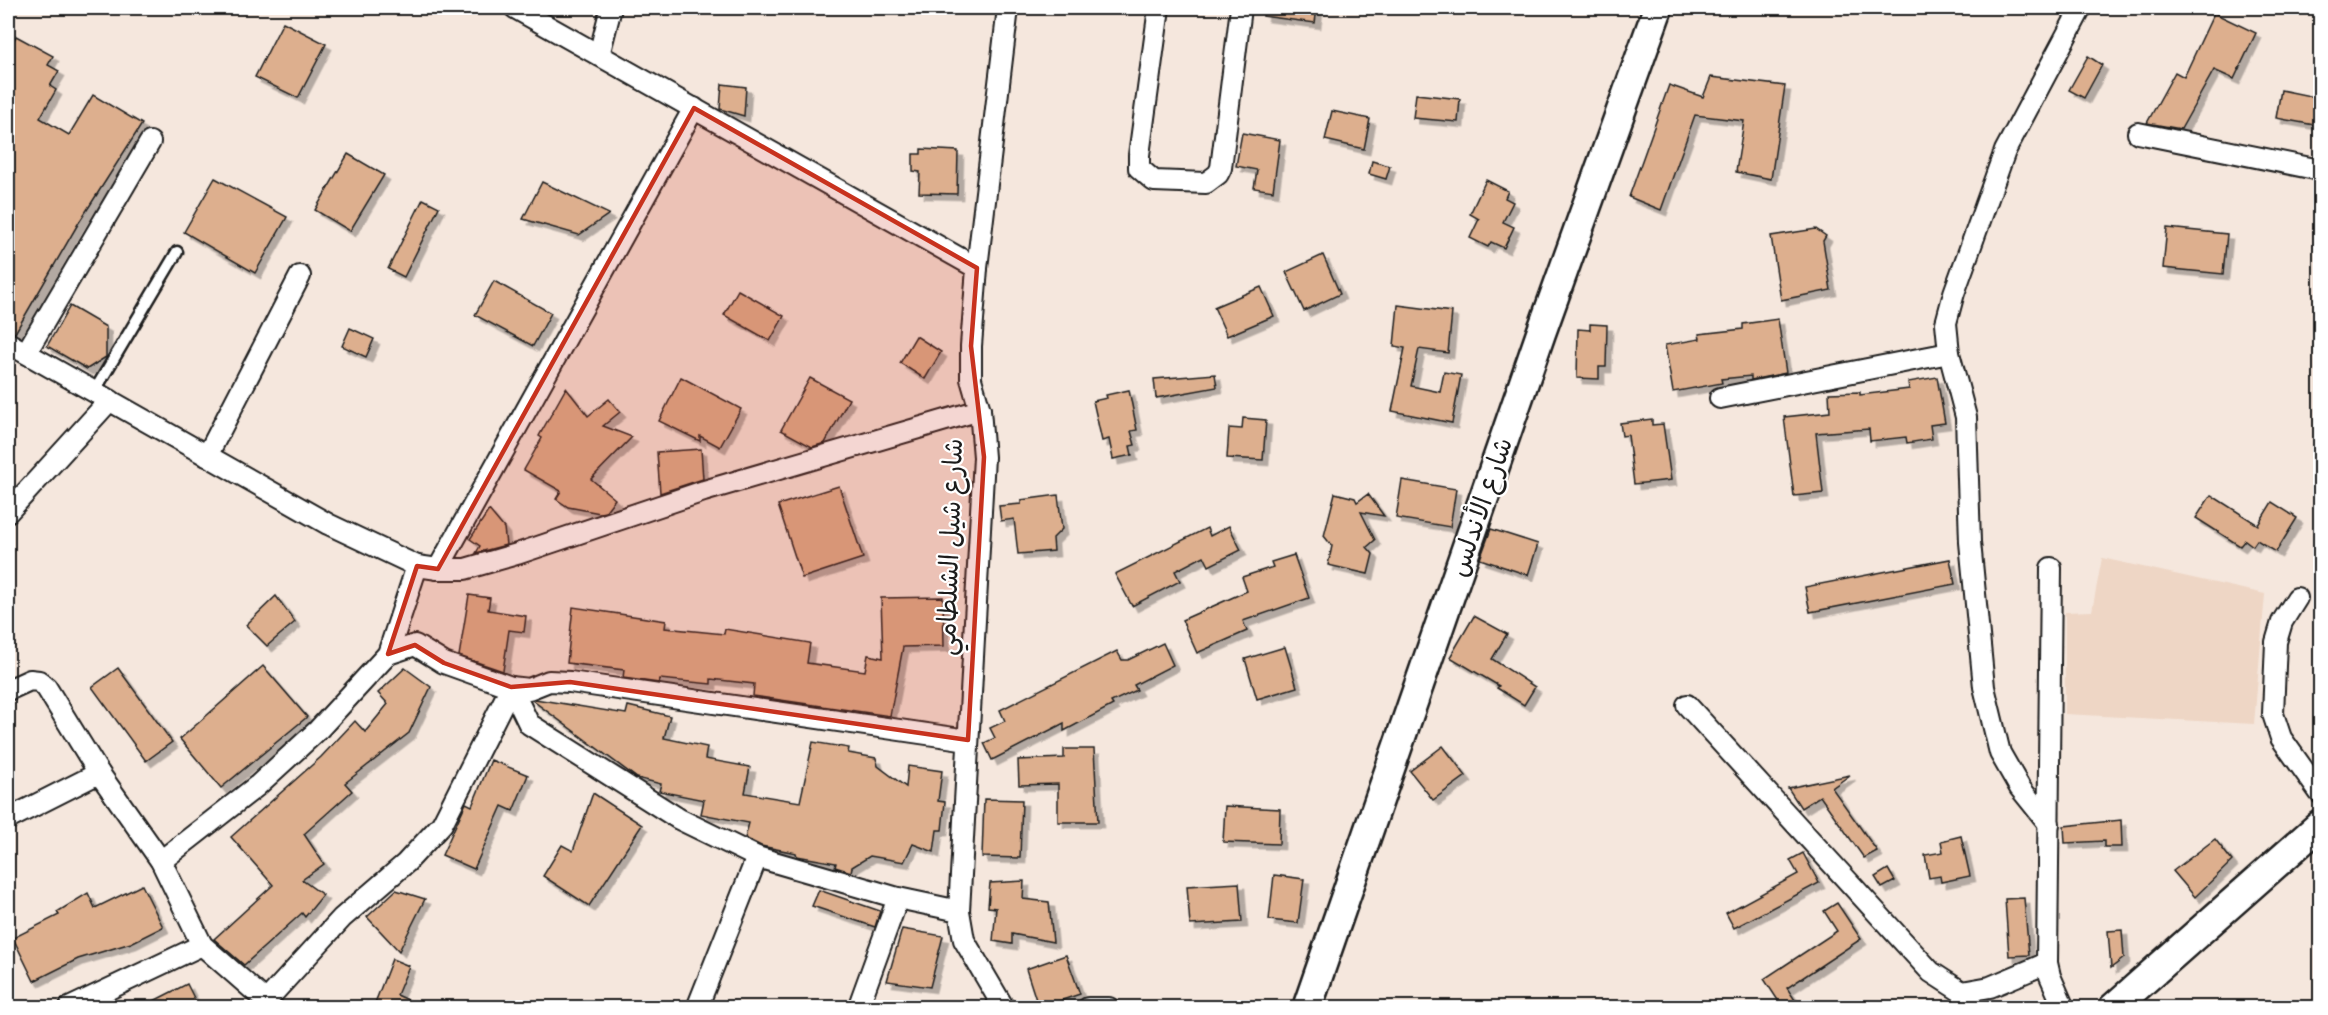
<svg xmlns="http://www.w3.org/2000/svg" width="2328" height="1015" font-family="Caveat,'Playpen Sans Arabic',sans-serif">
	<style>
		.built { fill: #eed6c5 }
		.building { fill: #ddaf8e; stroke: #1c1c1c; stroke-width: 1.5; filter: url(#shadow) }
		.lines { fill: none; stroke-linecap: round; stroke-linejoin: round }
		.lane-casing { stroke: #1c1c1c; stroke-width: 15 }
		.street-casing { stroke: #1c1c1c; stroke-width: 24 }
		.secondary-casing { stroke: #1c1c1c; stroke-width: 33 }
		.lane { stroke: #fff; stroke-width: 10 }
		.street { stroke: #fff; stroke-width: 20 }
		.secondary { stroke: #fff; stroke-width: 28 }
		.marked { fill: #c8321e; fill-opacity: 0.2; stroke: #c8321e; stroke-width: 4.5; stroke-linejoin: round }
		.labels { text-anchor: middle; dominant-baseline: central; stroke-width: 4.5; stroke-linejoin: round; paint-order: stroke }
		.street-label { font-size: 26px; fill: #1c1c1c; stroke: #fff }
	</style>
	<defs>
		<filter id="shadow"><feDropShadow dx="5.5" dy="5.5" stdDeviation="0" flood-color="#0004"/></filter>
	</defs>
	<rect width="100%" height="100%" fill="#f5e7dd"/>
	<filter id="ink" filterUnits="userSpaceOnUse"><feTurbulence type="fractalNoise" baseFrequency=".0167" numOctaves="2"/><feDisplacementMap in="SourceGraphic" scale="12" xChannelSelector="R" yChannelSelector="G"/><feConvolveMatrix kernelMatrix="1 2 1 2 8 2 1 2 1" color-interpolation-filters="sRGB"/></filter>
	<g filter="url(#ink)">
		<polygon class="built" points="2102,558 2265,594 2254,724 2065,714 2065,612 2092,611"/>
		<g class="building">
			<polygon points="1264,8 1317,8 1315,23 1263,16"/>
			<polygon points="2214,13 2256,33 2234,79 2214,70 2181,129 2147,123 2175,72 2184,77"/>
			<polygon points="283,22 326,44 298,98 255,77"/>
			<polygon points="16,36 53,56 48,65 59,71 50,86 56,90 40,118 69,135 93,95 142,124 78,224 15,333 8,331 8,52"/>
			<polygon points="2088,56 2102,65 2084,98 2069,90"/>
			<polygon points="1711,77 1785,86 1771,179 1736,172 1744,121 1695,115 1661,210 1629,197 1669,85 1703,97"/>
			<polygon points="722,84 746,87 744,116 720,109"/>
			<polygon points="2281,90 2320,98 2320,126 2276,118"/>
			<polygon points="1416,94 1460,99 1458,122 1413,118"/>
			<polygon points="1332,111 1370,119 1364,149 1325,140"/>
			<polygon points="1242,133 1280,140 1273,191 1254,188 1257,170 1236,166"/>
			<polygon points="921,149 958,151 957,194 919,193 920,172 913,171 913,154 921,154"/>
			<polygon points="348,154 384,175 350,231 315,210"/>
			<polygon points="1372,161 1390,166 1386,179 1369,174"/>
			<polygon points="215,178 287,217 255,273 184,232"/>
			<polygon points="1486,180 1508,191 1505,198 1513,202 1503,222 1514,227 1504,248 1491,242 1488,247 1470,238 1479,219 1470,214"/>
			<polygon points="542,182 609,214 579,235 523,219"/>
			<polygon points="423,199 439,207 404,277 388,269"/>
			<polygon points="2167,228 2227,234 2223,274 2163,268"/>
			<polygon points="1816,229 1826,236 1823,241 1831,290 1781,300 1771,236"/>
			<polygon points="1323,255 1340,294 1304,311 1286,272"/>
			<polygon points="494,281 551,313 533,346 475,315"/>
			<polygon points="1261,287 1274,316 1227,336 1214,307"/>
			<polygon points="738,290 784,316 770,341 724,315"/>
			<polygon points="1398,305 1452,312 1448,353 1419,349 1411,386 1440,392 1444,372 1461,375 1452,423 1392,411 1405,348 1394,346"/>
			<polygon points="70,306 106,327 106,357 87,369 47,346"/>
			<polygon points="1778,319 1786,373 1751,380 1751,376 1721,379 1722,383 1673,392 1665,345 1700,339 1699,334 1743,329 1743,324"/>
			<polygon points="1590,324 1607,325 1606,367 1599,367 1599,379 1577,378 1578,329 1590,330"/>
			<polygon points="350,328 374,339 366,357 342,346"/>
			<polygon points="916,336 941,352 925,379 900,363"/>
			<polygon points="1215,374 1217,387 1156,398 1154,379"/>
			<polygon points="681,377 741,409 720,447 700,436 700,441 659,421"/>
			<polygon points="1937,377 1945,423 1930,425 1932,439 1907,443 1906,437 1870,441 1869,429 1816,433 1823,493 1794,496 1784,417 1830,412 1829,393 1860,392 1860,395 1909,389 1908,382"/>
			<polygon points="810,378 849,399 825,443 812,447 781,430"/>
			<polygon points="566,388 588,416 609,399 620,412 603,426 632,437 591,479 615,499 605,512 600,513 568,507 556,499 561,491 524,470 542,438 539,436"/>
			<polygon points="1129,390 1137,430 1131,431 1135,445 1130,446 1132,455 1113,459 1109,439 1102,441 1093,401 1107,398 1106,395"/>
			<polygon points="1243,418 1266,420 1263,460 1227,458 1229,428 1242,429"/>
			<polygon points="1652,419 1652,425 1663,424 1671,480 1634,484 1628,435 1622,436 1620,423"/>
			<polygon points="701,449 703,479 660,493 657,452"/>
			<polygon points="1402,480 1456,489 1450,527 1396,518"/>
			<polygon points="839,486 863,558 802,578 778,505"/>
			<polygon points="1335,493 1355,498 1357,502 1368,494 1384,516 1361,512 1375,540 1367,547 1373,554 1368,574 1328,565 1332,546 1324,536"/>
			<polygon points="1058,495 1062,529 1053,538 1054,551 1018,554 1014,519 1001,521 999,506 1021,504 1021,500"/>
			<polygon points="2211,495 2258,525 2272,502 2297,518 2276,552 2257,540 2253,546 2245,540 2240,546 2196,518"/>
			<polygon points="489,510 504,528 506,545 476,553 480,546 470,539"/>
			<polygon points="1229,526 1241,550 1209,566 1204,556 1175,571 1180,581 1132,606 1115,574 1207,528 1210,536"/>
			<polygon points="1491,529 1538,544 1528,575 1480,559"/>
			<polygon points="1294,555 1309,598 1243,621 1247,631 1197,653 1182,620 1247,591 1242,577 1273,567 1271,562"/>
			<polygon points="1950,559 1955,584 1810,612 1805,587"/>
			<polygon points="469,595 490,598 488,610 526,616 524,632 509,630 503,671 459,656"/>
			<polygon points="276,596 295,622 267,646 246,625"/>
			<polygon points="943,597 944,646 903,647 890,716 753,696 754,684 711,679 711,684 660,679 659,683 623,678 624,670 567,663 573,607 666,621 665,628 724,634 725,629 810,643 807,663 865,671 868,655 883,658 881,598"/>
			<polygon points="1474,616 1507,634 1492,659 1535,687 1524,705 1497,688 1499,686 1450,657"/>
			<polygon points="1163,643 1173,665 1134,685 1137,690 1111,702 1113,705 1064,731 1064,723 992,760 984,743 995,738 990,728 1005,721 1000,710 1117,651 1122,660 1128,660"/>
			<polygon points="1285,647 1297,687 1257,699 1245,659"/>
			<polygon points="263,666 307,717 221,788 180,739"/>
			<polygon points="118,668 172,742 146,761 92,687"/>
			<polygon points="405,668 431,687 409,733 345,783 352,791 304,834 324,864 302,880 323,895 305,917 302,913 244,965 214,939 273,885 231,837 321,757 355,721 365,732 388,704 378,693"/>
			<polygon points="535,699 626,714 628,706 670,716 664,738 707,747 705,759 750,767 745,793 800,802 813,742 849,748 848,753 876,758 878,766 906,787 908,766 942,771 938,801 945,802 942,830 937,830 934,852 913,844 904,862 870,856 852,867 851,872 835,867 836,863 797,856 796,853 761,846 745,838 749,823 701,814 704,800 659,791 661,784 637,778 532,700"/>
			<polygon points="1443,746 1466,776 1433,800 1410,771"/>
			<polygon points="1064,749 1094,749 1098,822 1058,822 1058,784 1019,785 1018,760 1064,758"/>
			<polygon points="491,760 528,775 513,811 502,806 474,869 442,855 466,803 472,806"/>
			<polygon points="1850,775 1832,788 1877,851 1864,858 1820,796 1801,808 1788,788"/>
			<polygon points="593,793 642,825 589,906 543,876 562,845 573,851"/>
			<polygon points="984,799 1022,800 1020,858 982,857"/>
			<polygon points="1225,806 1280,809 1279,844 1223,842"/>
			<polygon points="2121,820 2122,847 2104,847 2104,841 2065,843 2064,826"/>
			<polygon points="1961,836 1970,876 1941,882 1940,876 1929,878 1925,855 1943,852 1941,841"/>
			<polygon points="2215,839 2232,861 2195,897 2173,871"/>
			<polygon points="1803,853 1819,883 1734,928 1726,913 1798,874 1790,860"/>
			<polygon points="1888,869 1895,881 1882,888 1875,877"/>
			<polygon points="1274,875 1304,879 1298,923 1269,920"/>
			<polygon points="1024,881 1023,899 1049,902 1053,942 1012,934 1012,944 993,941 996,908 988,907 990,883"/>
			<polygon points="1239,883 1242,922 1190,925 1187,886"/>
			<polygon points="142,885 163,927 131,943 78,959 34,981 13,938 59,915 57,912 88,893 95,908"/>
			<polygon points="396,890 425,899 399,951 367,917"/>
			<polygon points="819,890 880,911 875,927 812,906"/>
			<polygon points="2024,898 2029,955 2009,956 2005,899"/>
			<polygon points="1837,903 1861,939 1787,988 1795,1000 1783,1008 1764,979 1837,931 1824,911"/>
			<polygon points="902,929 943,936 930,987 887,981"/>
			<polygon points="2122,930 2124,958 2111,968 2108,931"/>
			<polygon points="1066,955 1080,994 1045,1006 1043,1001 1037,1003 1026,969"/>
			<polygon points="392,959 409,966 397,995 426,1008 373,1008"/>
			<polygon points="187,984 199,1008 140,1008"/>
		</g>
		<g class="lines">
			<defs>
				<polyline id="lane" points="94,392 177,252"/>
				<g id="street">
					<polyline points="515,8 977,268"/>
					<polyline points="1159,8 1139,155 1139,168 1154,181 1206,183 1218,174 1221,168 1241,8"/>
					<polyline points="599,55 611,8"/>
					<polyline points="2138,133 2320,170"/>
					<polyline points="8,343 328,524 417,566 438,569 465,569 517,554 704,491 980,410"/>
					<polyline points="26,353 150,142"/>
					<polyline points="1720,398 1949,353"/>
					<polyline points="207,456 300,276"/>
					<polyline points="8,512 110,400"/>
					<polyline points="2051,568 2047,963 2050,976 2064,1008"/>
					<polyline points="438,569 694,108"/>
					<polyline points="2297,598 2282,622 2276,642 2273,714 2281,738 2320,793"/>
					<polyline points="388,654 415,645 444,663 511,687 529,689 549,681 570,682 968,740"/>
					<polyline points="511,687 529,724 679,819 757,857 898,898 959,911"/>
					<polyline points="8,690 30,680 39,681 46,687 99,773"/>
					<polyline points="1687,705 1931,972 1962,992 1990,987 2047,963"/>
					<polyline points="8,819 99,773 161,861 202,945 266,1001 267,1008"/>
					<polyline points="2049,824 2020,788 2000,753 1984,687 1970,542 1966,417 1949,353 1946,323 1954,293 2005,151 2081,8"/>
					<polyline points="161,861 257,786 318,730 388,654 417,566"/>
					<polyline points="266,1001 342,918 406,863 442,824 511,687"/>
					<polyline points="69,1008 202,945"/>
					<polyline points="697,1008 757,857"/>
					<polyline points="858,1008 898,898"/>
					<polyline points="1004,1008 964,940 959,911 984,457 980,410 971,379 971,346 977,268 1008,8"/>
					<polyline points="1088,1008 1109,1008"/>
				</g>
				<g id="secondary">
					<polyline points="1307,1008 1541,333 1658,8"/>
					<polyline points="2113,1008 2320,825"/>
				</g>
			</defs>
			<use href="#lane" class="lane-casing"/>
			<use href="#street" class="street-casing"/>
			<use href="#secondary" class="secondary-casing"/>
			<use href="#lane" class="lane"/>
			<use href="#street" class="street"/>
			<use href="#secondary" class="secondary"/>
		</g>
	</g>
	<path class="marked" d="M 694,108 L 977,268 L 971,346 L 984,457 L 968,740 L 570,682 L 511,687 L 444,663 L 415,645 L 388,654 L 417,566 L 438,569 Z"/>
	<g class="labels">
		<g class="street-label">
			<text transform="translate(1481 507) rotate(-71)">شارع الأندلس</text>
			<text transform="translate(950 547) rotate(-88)">شارع شيل الشلطامي</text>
		</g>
	</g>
	<rect width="2328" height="1015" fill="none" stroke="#fff" stroke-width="30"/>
	<rect x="15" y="15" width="2298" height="985" fill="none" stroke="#1c1c1c" stroke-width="2" filter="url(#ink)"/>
</svg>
